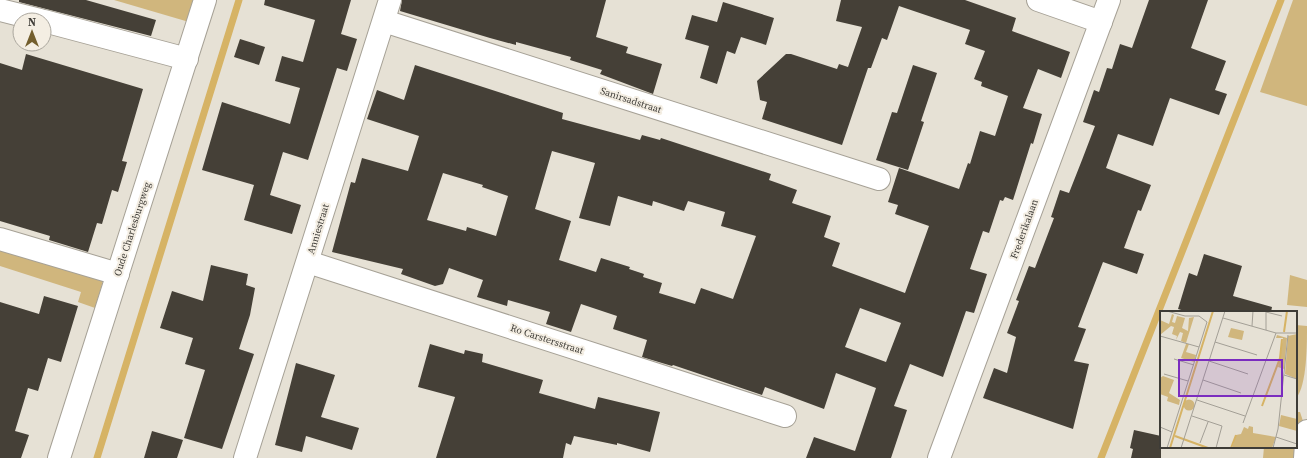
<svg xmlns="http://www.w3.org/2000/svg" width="1307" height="458" font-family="'Source Serif 4',serif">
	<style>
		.green { fill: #d0b67d }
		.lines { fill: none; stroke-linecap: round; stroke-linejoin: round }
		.stream { stroke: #d6b365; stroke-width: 7 }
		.building { fill: #454037; fill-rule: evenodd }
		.minor-casing { stroke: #a6a196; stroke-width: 24 }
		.minor { stroke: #fff; stroke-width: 22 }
		.labels { text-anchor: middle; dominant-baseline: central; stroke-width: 4; stroke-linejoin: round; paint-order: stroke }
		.street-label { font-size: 10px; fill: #3e3c37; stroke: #f4eee3 }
		.inset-river { fill: none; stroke: #d6b365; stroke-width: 2 }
		.inset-road { fill: none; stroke: #a39f96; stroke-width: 1 }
		.view { fill: #7b2cbf; fill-opacity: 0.15; stroke: #7b2cbf; stroke-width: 2 }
		.inset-edge { fill: none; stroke: #3e3c37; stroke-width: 2 }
	</style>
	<rect width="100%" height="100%" fill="#e6e1d5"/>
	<g class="green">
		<polygon points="114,0 196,0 189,22"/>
		<polygon points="1293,0 1307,0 1307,106 1260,92"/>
		<polygon points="0,248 103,281 95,308 78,302 81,292 0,266"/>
		<polygon points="1290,275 1307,280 1307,307 1287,305"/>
		<path d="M 1296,325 L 1307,326 C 1307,344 1307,386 1296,398 Z"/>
		<polygon points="1296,412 1300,412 1303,421 1299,458 1263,458 1264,447 1296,447"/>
	</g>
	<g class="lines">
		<g class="stream">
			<polyline points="97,458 239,0"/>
			<polyline points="1101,458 1281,0"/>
		</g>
	</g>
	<g class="building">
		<polygon points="19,0 86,0 156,20 151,36 19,2"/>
		<polygon points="265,0 351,0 341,34 357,39 347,71 337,68 308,160 283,152 270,195 301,205 292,234 244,220 254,185 202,170 222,102 290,124 300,88 275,81 282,56 303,62 315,20 264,5"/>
		<polygon points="402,0 606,0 596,37 628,47 626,53 662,64 653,94 600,74 602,70 570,60 571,57 516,42 516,45 490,38 400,11"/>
		<path d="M 841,0 L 965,0 L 1016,18 L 1012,31 L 1070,52 L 1061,78 L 1038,69 L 1023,108 L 1042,114 L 1033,144 L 1031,143 L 1013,200 L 1005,197 L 1003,201 L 1000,200 L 989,233 L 983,231 L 970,269 L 987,274 L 974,313 L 966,311 L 943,377 L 910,364 L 894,406 L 907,410 L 891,458 L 806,458 L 814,437 L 855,451 L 876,388 L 836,373 L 824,409 L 765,387 L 762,395 L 673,365 L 672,366 L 642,357 L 647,340 L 613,329 L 617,316 L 581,304 L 571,332 L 546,324 L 550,312 L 508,300 L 507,306 L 477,297 L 483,280 L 449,268 L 443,284 L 435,286 L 401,274 L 403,269 L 332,252 L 351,182 L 355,183 L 362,158 L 408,171 L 419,136 L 367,119 L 377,90 L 404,100 L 415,65 L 563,113 L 562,119 L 640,140 L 642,135 L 660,140 L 661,138 L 771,174 L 769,180 L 797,190 L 792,203 L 831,216 L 824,237 L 840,243 L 832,266 L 905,293 L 929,226 L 895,214 L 898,205 L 888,202 L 899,168 L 959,189 L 968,163 L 970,164 L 980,131 L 995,136 L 1008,96 L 981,86 L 982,82 L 974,79 L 985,51 L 965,44 L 970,30 L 899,6 L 887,40 L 882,38 L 871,68 L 868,68 L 842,145 L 762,119 L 767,102 L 760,100 L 757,81 L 786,54 L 791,54 L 837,69 L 839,64 L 848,67 L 862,27 L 836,21 ZM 552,151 L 595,163 L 579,218 L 610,226 L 618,196 L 652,206 L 653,201 L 684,211 L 688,201 L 725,212 L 721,226 L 756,236 L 733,299 L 701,288 L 695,304 L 659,293 L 662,283 L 643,277 L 644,274 L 629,269 L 630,267 L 601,258 L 596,272 L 559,260 L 571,221 L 535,209 ZM 443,173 L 483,185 L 482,187 L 508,196 L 496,236 L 467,227 L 466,231 L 427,220 ZM 860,308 L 901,323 L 886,362 L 845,347 Z"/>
		<polygon points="1149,0 1208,0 1191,48 1226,61 1215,90 1227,94 1219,115 1170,98 1153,146 1118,134 1106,168 1151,185 1141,211 1138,210 1124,248 1144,254 1137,274 1103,262 1078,327 1086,329 1074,361 1089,364 1073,429 983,398 994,368 1007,373 1016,337 1007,333 1019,301 1016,300 1029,266 1035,268 1054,218 1051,217 1060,190 1069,193 1082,160 1095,126 1083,122 1094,90 1099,92 1107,68 1112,69 1120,44 1132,48"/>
		<polygon points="723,2 774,18 766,45 741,37 735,54 727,51 717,84 700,78 709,46 685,39 692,15 717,22"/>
		<polygon points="240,39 265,47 259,65 234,57"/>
		<polygon points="26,54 143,89 122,161 127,162 118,192 112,190 102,224 97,223 88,252 49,240 50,236 0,221 0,63 22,70"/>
		<polygon points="913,65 937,73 921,121 924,122 908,170 876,160 892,112 897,113"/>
		<polygon points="1204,254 1242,266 1233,296 1272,307 1271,312 1188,312 1178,309 1189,273 1197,276"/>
		<polygon points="211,265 248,274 246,285 255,288 250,315 239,349 254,354 222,449 184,438 205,370 185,364 193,338 160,328 172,291 203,301"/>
		<polygon points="44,296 78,306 61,362 48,358 38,391 28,388 15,431 29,435 21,458 0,458 0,302 39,314"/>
		<polygon points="430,344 464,354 465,350 483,354 482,362 543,380 539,393 595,409 598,397 660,412 650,452 617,443 617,445 574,436 571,445 566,443 563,458 436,458 455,397 418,387"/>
		<polygon points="296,363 335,375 321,417 359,428 352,450 306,436 302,452 275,445"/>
		<polygon points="1134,430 1161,436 1161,458 1131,458 1133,449 1130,448"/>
		<polygon points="152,431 183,440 177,458 144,458"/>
	</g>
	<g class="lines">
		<defs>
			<g id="minor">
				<polyline points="1038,0 1101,22"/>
				<polyline points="0,10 40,20"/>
				<polyline points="44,21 187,59"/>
				<polyline points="384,21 879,179"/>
				<polyline points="0,239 118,274"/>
				<polyline points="308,262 785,416"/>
				<polyline points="59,458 205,0"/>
				<polyline points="245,458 390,0"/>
				<polyline points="939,458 1109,0"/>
				<polyline points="1305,458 1307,431"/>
			</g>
		</defs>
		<use href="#minor" class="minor-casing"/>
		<use href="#minor" class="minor"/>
	</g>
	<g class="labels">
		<g class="street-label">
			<text transform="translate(631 100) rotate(18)">Sanirsadstraat</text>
			<text transform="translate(132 229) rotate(-72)">Oude Charlesburgweg</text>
			<text transform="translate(318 229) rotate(-73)">Anniestraat</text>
			<text transform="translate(1024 229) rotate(-70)">Frederikalaan</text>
			<text transform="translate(547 339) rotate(18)">Ro Carstersstraat</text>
		</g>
	</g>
	<g transform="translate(1160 311)">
		<rect width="137" height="137" fill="#e6e1d5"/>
		<path d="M 12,3 L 14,4 L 12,11 L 15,12 L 17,5 L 25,7 L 22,17 L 28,20 L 29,7 L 34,6 L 26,32 L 21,30 L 23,22 L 20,21 L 16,29 L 17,25 L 12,23 L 14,16 L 11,15 L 0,24 L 0,9 L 9,13 ZM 71,17 L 84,20 L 82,29 L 68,26 ZM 137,23 L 137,68 L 125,63 L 128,25 ZM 117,24 L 127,27 L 124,58 L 118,56 L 123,27 L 116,27 ZM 26,33 L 29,33 L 26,41 L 36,44 L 34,51 L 21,47 ZM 3,65 L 14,69 L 9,82 L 20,89 L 19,94 L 7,90 L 8,86 L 0,83 L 0,67 ZM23.5 94a5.5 5.5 0 1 1 11 0a5.5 5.5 0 1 1-11 0ZM 121,104 L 137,108 L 137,120 L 119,115 ZM 89,115 L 93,116 L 93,122 L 116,126 L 112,137 L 72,137 L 76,124 L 81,123 L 84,116 L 88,118 Z" fill="#d0b67d"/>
		<path class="inset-river" d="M 124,21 L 127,0M 102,95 L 120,47 L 122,28M 15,125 L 48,137M 10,137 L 53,0M 71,137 L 76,124"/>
		<path class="inset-road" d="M 7,0 L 25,5 L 39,5 L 47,11 L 7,137M 106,1 L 106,19M 106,1 L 122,5M 63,7 L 116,22 L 137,22M 92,15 L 93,0M 0,25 L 39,36M 55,31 L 97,44M 14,48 L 34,54M 49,50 L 88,63M 4,63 L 28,70M 124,64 L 137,68M 43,69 L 81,82M 37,89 L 85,105M 32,105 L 62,115 L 56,137M 83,112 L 116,22M 0,116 L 12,121M 116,126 L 137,133M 40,132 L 48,111M 21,137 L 65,0M 113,137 L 118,118 L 128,24"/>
		<path class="view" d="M 19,49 L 122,49 L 122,85 L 19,85 Z"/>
		<rect width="137" height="137" class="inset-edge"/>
	</g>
	<g transform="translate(32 32)"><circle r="19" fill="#f4eee3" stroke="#aba79e"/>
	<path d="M0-3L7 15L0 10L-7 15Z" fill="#735e2d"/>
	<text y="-6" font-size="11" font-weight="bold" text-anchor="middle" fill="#3e3c37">N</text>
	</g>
</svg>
